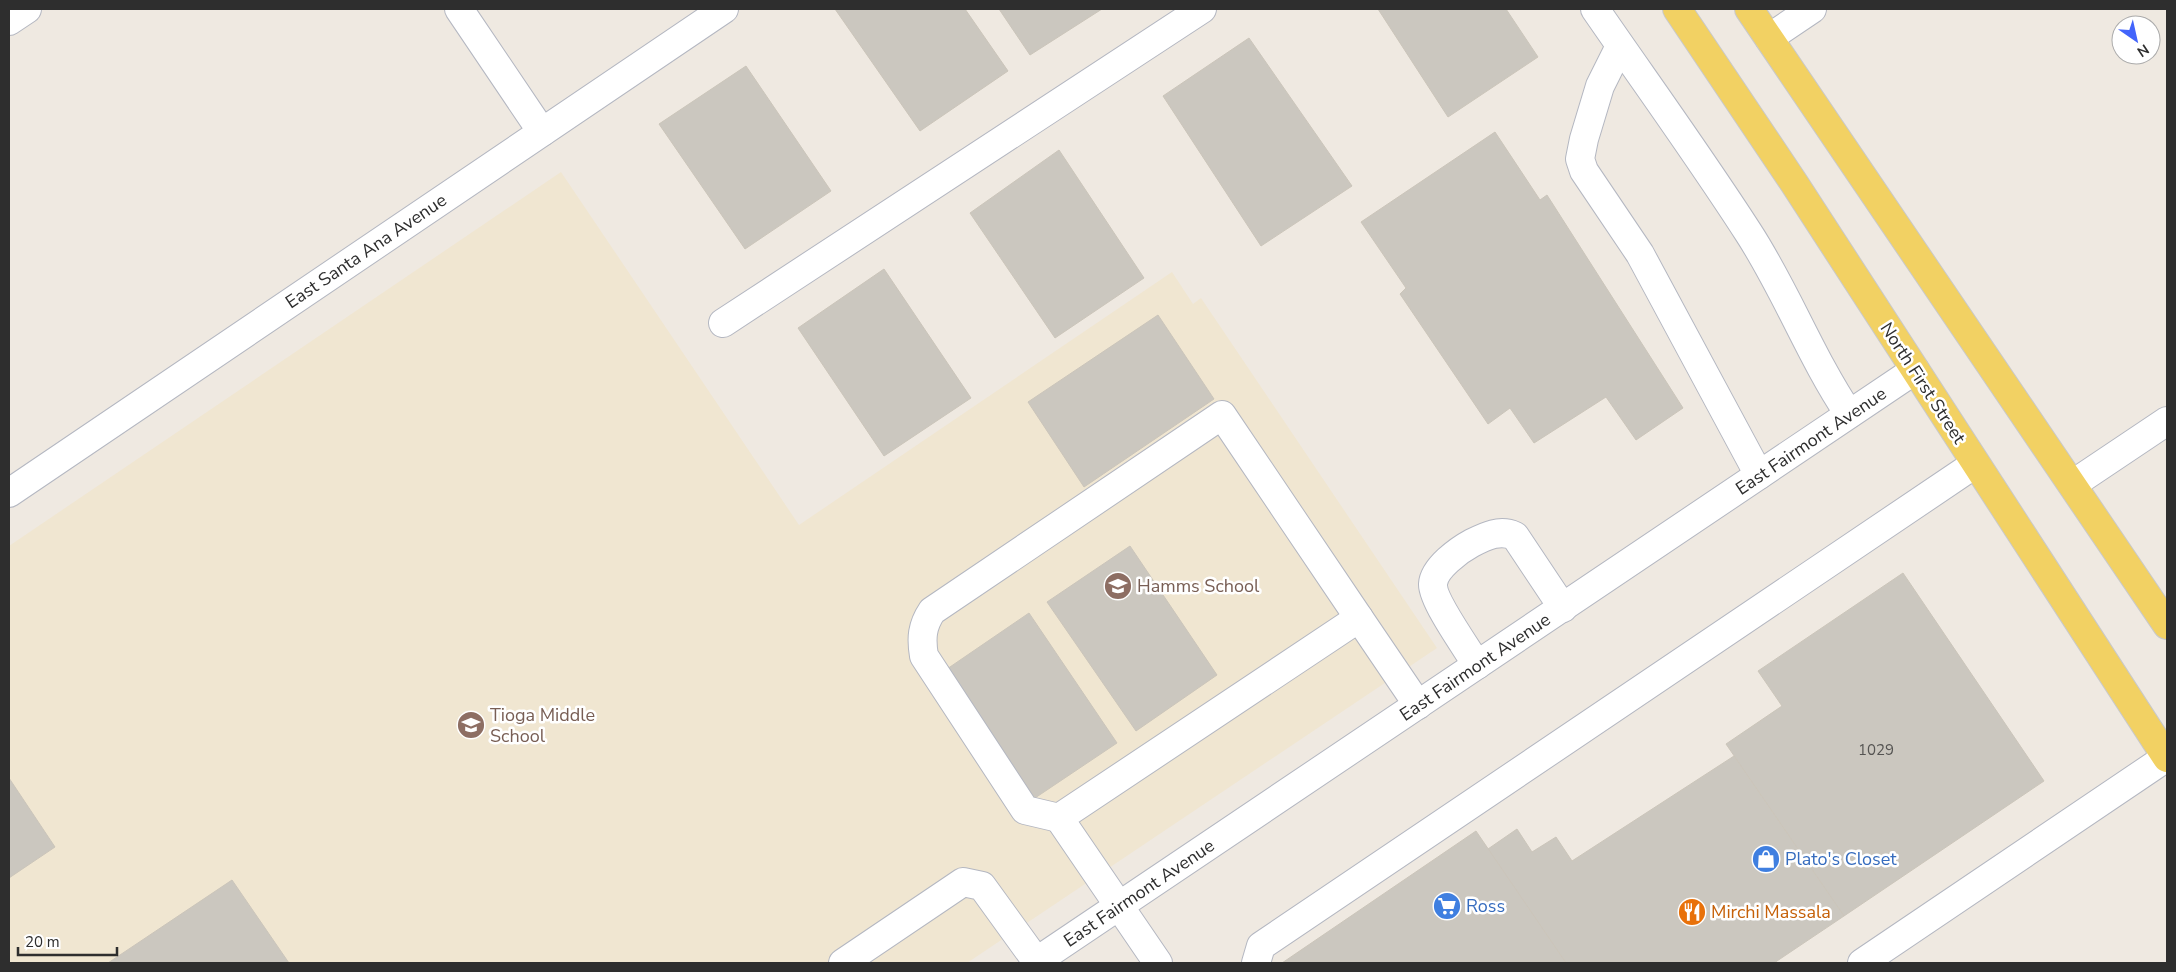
<svg xmlns="http://www.w3.org/2000/svg" width="2176" height="972" font-family="'Nunito Sans',sans-serif">
	<style>
		.education { fill: #f0e6d1 }
		.building { fill: #cbc7bf; stroke: #cbc5ba }
		.lines { fill: none; stroke-linecap: round; stroke-linejoin: round }
		.minor-casing { stroke: #b4b7c1; stroke-width: 30 }
		.major-casing { stroke: #c9c9c9; stroke-width: 30 }
		.minor { stroke: #fff; stroke-width: 28 }
		.major { stroke: #f2d163; stroke-width: 28 }
		.labels { text-anchor: middle; dominant-baseline: central; stroke-width: 5; stroke-linejoin: round; paint-order: stroke }
		.number-label { font-size: 15px; fill: #555452 }
		.street-label { font-size: 18px; fill: #2e2e2e; stroke: #fff }
		.education-label { font-size: 18px; fill: #785e54; stroke: #fff; text-anchor: start }
		.shop-label { font-size: 18px; fill: #366cbe; stroke: #fff; text-anchor: start }
		.food-label { font-size: 18px; fill: #c56008; stroke: #fff; text-anchor: start }
	</style>
	<rect width="100%" height="100%" fill="#efe9e1"/>
	<polygon class="education" points="561,172 799,525 1172,272 1193,304 1201,298 1437,648 967,963 9,963 9,546"/>
	<g class="building">
		<polygon points="835,9 965,9 1008,71 920,131"/>
		<polygon points="999,9 1102,9 1030,55"/>
		<polygon points="1378,9 1506,9 1538,57 1448,117"/>
		<polygon points="1249,38 1352,186 1261,246 1163,96"/>
		<polygon points="746,66 831,191 745,249 659,124"/>
		<polygon points="1495,132 1540,200 1547,195 1683,408 1636,440 1606,397 1534,443 1510,408 1488,424 1400,294 1406,288 1361,222"/>
		<polygon points="1059,150 1144,278 1055,338 970,213"/>
		<polygon points="884,269 971,398 884,456 798,328"/>
		<polygon points="1158,315 1214,399 1084,487 1028,402"/>
		<polygon points="1130,546 1217,675 1136,731 1047,602"/>
		<polygon points="1903,573 2044,781 1844,916 1726,744 1782,706 1758,671"/>
		<polygon points="1029,613 1117,743 1035,798 947,669"/>
		<polygon points="1734,756 1844,916 1774,963 1566,963 1488,849 1517,829 1532,852 1556,837 1572,861"/>
		<polygon points="9,778 55,847 9,878"/>
		<polygon points="1476,831 1566,963 1282,963"/>
		<polygon points="232,880 289,963 108,963"/>
	</g>
	<g class="lines">
		<defs>
			<g id="minor">
				<polyline points="459,9 542,132"/>
				<path d="M 1595,9 C 1646,83 1699,156 1748,232 C 1786,290 1810,356 1849,414"/>
				<polyline points="9,21 27,9"/>
				<polyline points="1769,38 1812,9"/>
				<polyline points="1620,46 1600,86 1584,139 1580,159 1584,171 1640,254 1759,475"/>
				<polyline points="723,323 1202,9"/>
				<polyline points="2073,484 2167,421"/>
				<polyline points="9,493 724,9"/>
				<path d="M 1477,665 C 1468,650 1432,600 1433,584 C 1434,568 1459,550 1472,543 C 1486,536 1500,529 1515,536 L 1563,608"/>
				<path d="M 1059,818 L 1025,810 L 924,656 C 921,638 922,626 932,611 L 1222,415 L 1359,618"/>
				<polyline points="843,963 963,882 982,886 1037,962"/>
				<polyline points="1034,963 1915,370"/>
				<polyline points="1158,963 1059,818 1359,618 1418,705"/>
				<polyline points="1256,963 1261,946 1975,464"/>
				<polyline points="1862,963 2167,757"/>
			</g>
			<g id="major">
				<polyline points="1677,9 1794,183 2167,758"/>
				<polyline points="1749,9 2167,625"/>
			</g>
		</defs>
		<use href="#minor" class="minor-casing"/>
		<use href="#major" class="major-casing"/>
		<use href="#minor" class="minor"/>
		<use href="#major" class="major"/>
	</g>
	<defs>
		<symbol id="school-disc" viewBox="-11 -11 22 22"><circle r="9.5" fill="#8d6e63" stroke="#fff"/><path d="M0-5L7-2L0 1L-7-2ZM-4 1L0 2.5L4 1V4Q0 6-4 4Z" fill="#fff"/></symbol>
		<symbol id="shop-disc" viewBox="-11 -11 22 22"><circle r="9.5" fill="#3f7fe0" stroke="#fff"/><path d="M-5-2.5h2.3a2.7 3.5 0 0 1 5.4 0H5L5.5 6h-11ZM-1.5-2.5h3a1.5 2.3 0 0 0-3 0Z" fill="#fff"/></symbol>
		<symbol id="supermarket-disc" viewBox="-11 -11 22 22"><circle r="9.5" fill="#3f7fe0" stroke="#fff"/><path d="M-6-5.5h2.5l.6 2H6L4.5 2H-2.5L-4.4-4H-6ZM-1.5 3.2a1.3 1.3 0 1 0 .1 0ZM3 3.2a1.3 1.3 0 1 0 .1 0Z" fill="#fff"/></symbol>
		<symbol id="restaurant-disc" viewBox="-11 -11 22 22"><circle r="9.5" fill="#e8710a" stroke="#fff"/><path d="M-5-6h1v4h1v-4h1v4h1v-4h1v5L-1.5 .5V6h-2V.5L-5-1ZM5-6V6H3V1.5H1.5Q1.5-4 5-6Z" fill="#fff"/></symbol>
	</defs>
	<g fill-rule="evenodd">
		<use href="#school-disc" x="1102" y="570" width="32" height="32"/>
		<use href="#school-disc" x="455" y="709" width="32" height="32"/>
		<use href="#shop-disc" x="1750" y="843" width="32" height="32"/>
		<use href="#supermarket-disc" x="1431" y="890" width="32" height="32"/>
		<use href="#restaurant-disc" x="1676" y="896" width="32" height="32"/>
	</g>
	<g class="labels">
		<g class="number-label">
			<text x="1876" y="750">1029</text>
		</g>
		<g class="street-label">
			<text transform="translate(366 251) rotate(-34)">East Santa Ana Avenue</text>
			<text transform="translate(1923 383) rotate(57)">North First Street</text>
			<text transform="translate(1811 441) rotate(-34)">East Fairmont Avenue</text>
			<text transform="translate(1475 667) rotate(-34)">East Fairmont Avenue</text>
			<text transform="translate(1139 893) rotate(-34)">East Fairmont Avenue</text>
		</g>
		<g class="education-label">
			<text x="1137" y="586">Hamms School</text>
			<text x="490" y="715">Tioga Middle<tspan x="490" dy="21">School</tspan></text>
		</g>
		<g class="shop-label">
			<text x="1785" y="859">Plato's Closet</text>
			<text x="1466" y="906">Ross</text>
		</g>
		<g class="food-label">
			<text x="1711" y="912">Mirchi Massala</text>
		</g>
	</g>
	<rect width="2176" height="972" fill="none" stroke="#2e2e2e" stroke-width="20"/>
	<g transform="translate(2136 40) rotate(146)"><circle r="24" fill="#ffffff" stroke="#ababab"/>
	<path d="M0-4L9 19L0 12L-9 19Z" fill="#4264fb"/>
	<text y="-8" font-size="14" font-weight="bold" text-anchor="middle" fill="#2e2e2e">N</text>
	</g>
	<path d="M18 947v8h99v-8" fill="none" stroke="#2e2e2e" stroke-width="2.5"/>
	<text x="25" y="947" font-size="15" fill="#2e2e2e" stroke="#ffffff" stroke-width="4" paint-order="stroke">20 m</text>
</svg>
